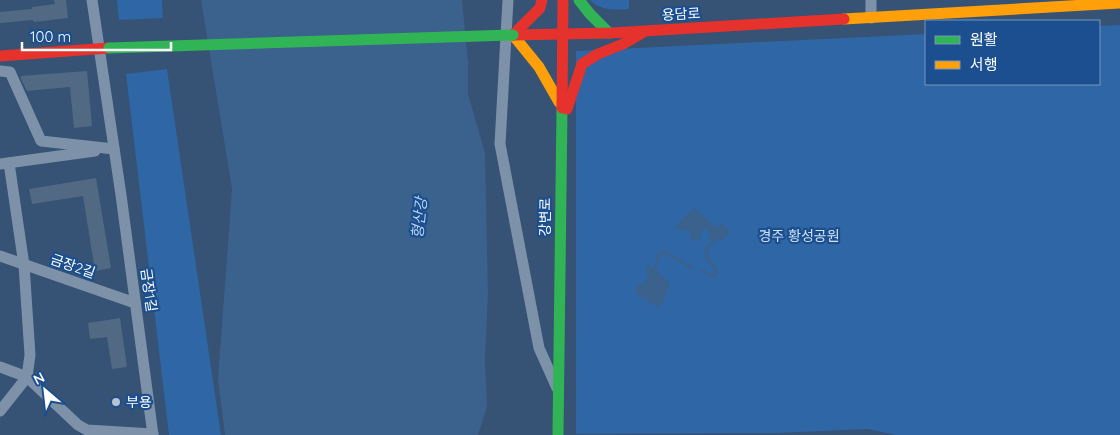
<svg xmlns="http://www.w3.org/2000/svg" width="1120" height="435" font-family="Quicksand,'Noto Sans KR',sans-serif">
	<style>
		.green { fill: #2f66a5 }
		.water { fill: #3b618d }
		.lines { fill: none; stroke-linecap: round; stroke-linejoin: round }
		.stream { stroke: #3b618d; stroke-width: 3 }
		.building { fill: #526984 }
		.street { stroke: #7d92a8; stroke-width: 11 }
		.fast { stroke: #30b455; stroke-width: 11 }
		.slow { stroke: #ff9f0a; stroke-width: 11 }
		.jam { stroke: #e5322d; stroke-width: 11 }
		.fast-bridge { stroke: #30b455; stroke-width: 11 }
		.poi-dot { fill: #b9c2ce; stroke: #1b4f8f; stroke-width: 2 }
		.labels { text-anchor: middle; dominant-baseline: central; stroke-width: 4.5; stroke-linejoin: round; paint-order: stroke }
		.street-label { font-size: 14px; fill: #fff; stroke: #1b4f8f }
		.park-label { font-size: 14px; fill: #cfe3fa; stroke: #1b4f8f }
		.poi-label { font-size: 14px; fill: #fff; stroke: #1b4f8f; text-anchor: start }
		.water-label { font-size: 15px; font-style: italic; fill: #b5d3f5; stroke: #1b4f8f }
	</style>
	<rect width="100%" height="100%" fill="#365274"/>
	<g class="green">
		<polygon points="117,0 162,0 163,18 119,20"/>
		<path d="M 590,0 L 629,0 L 629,9 C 614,10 602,11 590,0 Z"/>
		<polygon points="1120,25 1120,435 896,435 868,429 777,433 576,434 576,51 926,34 926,84 1099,84 1099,26"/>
		<polygon points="167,69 221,435 169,435 126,74"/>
	</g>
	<g class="water">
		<polygon points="201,0 462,0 468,61 468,94 485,153 488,294 485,358 487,407 478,435 225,435 218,379 232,189"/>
		<polygon points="694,208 717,228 722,223 730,231 722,241 708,239 709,232 706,228 702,230 699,240 692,241 689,231 674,228"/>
		<path d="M 646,263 L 670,282 L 664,300 L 659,307 C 651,304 647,299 639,297 L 635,289 L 638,285 L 645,282 L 648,277 Z"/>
	</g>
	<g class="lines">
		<g class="stream">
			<polyline points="655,269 659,254 665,252 692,268"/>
			<polyline points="702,271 712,276 716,275 717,271 707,258 706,249 714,240"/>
		</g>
	</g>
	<g class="building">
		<polygon points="54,0 66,0 68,18 34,22 33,20 0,23 0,12 32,9 32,7 55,4"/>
		<polygon points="87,71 92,126 74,128 70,87 27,91 21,79 21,76"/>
		<polygon points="96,178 111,268 95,271 83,196 32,204 29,189"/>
		<polygon points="120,318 127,367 112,369 107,337 90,339 88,323"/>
	</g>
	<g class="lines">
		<g class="street">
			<polyline points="92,0 121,195 153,435"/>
			<polyline points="508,0 500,144 539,348 557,388"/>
			<polyline points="871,18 871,0"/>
			<polyline points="0,71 10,72 41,141 114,149"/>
			<polyline points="0,164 95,151"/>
			<polyline points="0,256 135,303"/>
			<polyline points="0,367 27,377 78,425 87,430 153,434"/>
			<polyline points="0,411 27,377 30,355 24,265 9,163"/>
		</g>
		<g class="fast">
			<polyline points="579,0 590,14 609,33"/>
			<polyline points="558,435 562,108"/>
		</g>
		<g class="slow">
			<polyline points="844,19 1120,3"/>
			<polyline points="513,35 539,67 559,102"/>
		</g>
		<g class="jam">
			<polyline points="513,35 611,33 844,19"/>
			<polyline points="513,35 540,8 542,0"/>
			<polyline points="0,56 109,48"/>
			<polyline points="562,108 563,0"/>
			<polyline points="567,109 582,64 598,54 623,44 642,33"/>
		</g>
		<polyline class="fast-bridge" points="109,48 513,35"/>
	</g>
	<circle class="poi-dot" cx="116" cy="402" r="5"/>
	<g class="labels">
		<g class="street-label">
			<text transform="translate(681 14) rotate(-3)">용담로</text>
			<text transform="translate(545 217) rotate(-89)">강변로</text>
			<text transform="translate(73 266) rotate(19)">금장2길</text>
			<text transform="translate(149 290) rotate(82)">금장1길</text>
		</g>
		<g class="park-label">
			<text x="799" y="236">경주 황성공원</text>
		</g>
		<g class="poi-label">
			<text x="126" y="402">부용</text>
		</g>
		<g class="water-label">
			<text transform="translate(419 218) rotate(-84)">형산강</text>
		</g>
	</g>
	<rect x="925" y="20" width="175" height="65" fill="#1b4f8f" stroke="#7695bc"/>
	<rect x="935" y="36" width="25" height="8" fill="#30b455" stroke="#7695bc"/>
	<text x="970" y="45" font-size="15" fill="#ffffff">원활</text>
	<rect x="935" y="61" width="25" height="8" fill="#ff9f0a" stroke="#7695bc"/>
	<text x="970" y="70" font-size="15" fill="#ffffff">서행</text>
	<g transform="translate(45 390) rotate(332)" stroke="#1b4f8f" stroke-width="4" paint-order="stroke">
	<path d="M0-4L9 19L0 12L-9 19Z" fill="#ffffff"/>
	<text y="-8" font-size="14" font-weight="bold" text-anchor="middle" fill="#ffffff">N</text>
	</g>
	<path d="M22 42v8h149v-8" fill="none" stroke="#ffffff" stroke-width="2.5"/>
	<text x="30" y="42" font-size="15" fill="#ffffff" stroke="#1b4f8f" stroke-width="4" paint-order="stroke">100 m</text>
</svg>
